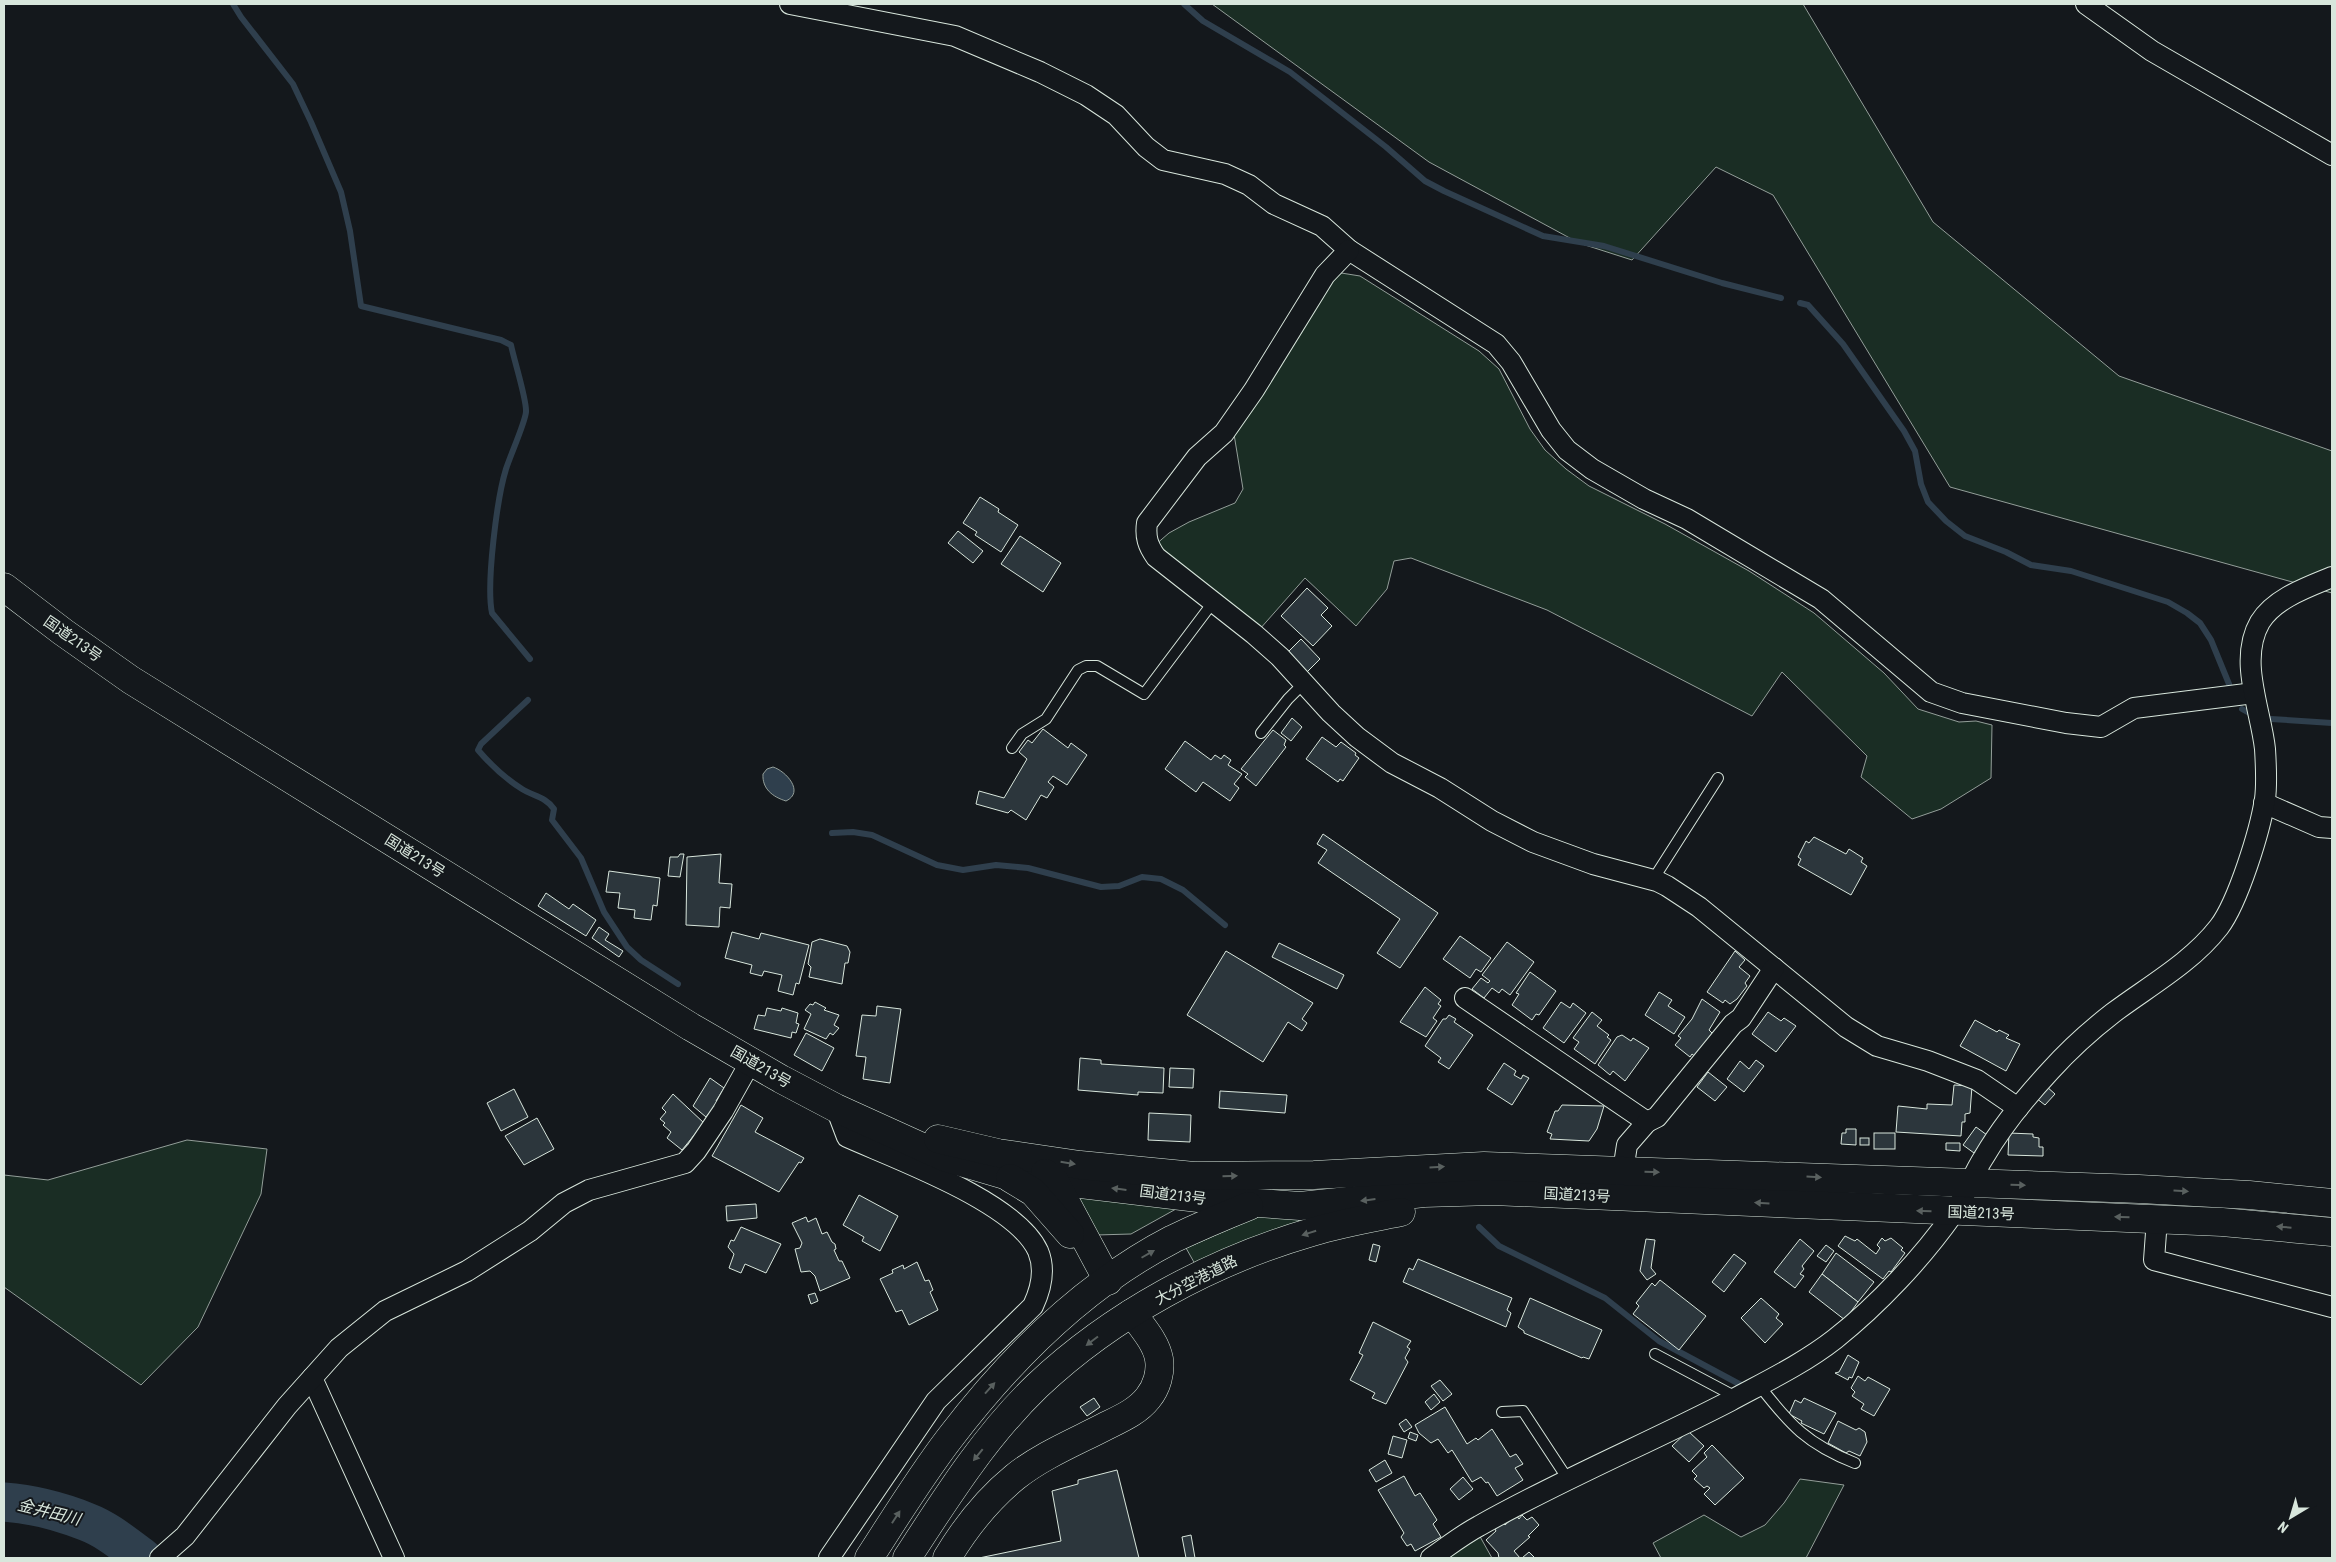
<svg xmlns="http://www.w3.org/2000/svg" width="2336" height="1562" font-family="'Roboto Condensed','Noto Sans JP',sans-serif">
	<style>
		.green { fill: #1a2d24; stroke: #939e99 }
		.water { fill: #2f3f4d; stroke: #939e99 }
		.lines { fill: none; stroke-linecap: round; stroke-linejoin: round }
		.stream { stroke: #2f3f4d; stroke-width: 6 }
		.river { stroke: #2f3f4d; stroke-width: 39 }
		.building { fill: #2c363c; stroke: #d8e6dc }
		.lane-casing { stroke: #d8e6dc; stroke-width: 12 }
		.street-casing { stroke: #d8e6dc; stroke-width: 22 }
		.secondary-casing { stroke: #d8e6dc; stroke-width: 29 }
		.highway-casing { stroke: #d8e6dc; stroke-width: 29 }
		.lane { stroke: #14181c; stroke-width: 10 }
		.street { stroke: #14181c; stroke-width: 20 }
		.secondary { stroke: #14181c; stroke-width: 28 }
		.highway { stroke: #14181c; stroke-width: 28 }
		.oneway { fill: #59605f }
		.labels { text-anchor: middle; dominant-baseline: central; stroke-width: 4; stroke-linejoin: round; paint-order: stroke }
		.street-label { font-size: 15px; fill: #d8e6dc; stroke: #14181c }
		.water-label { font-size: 16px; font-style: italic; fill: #d8e6dc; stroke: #14181c }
	</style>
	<rect width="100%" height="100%" fill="#14181c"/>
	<g class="green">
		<polygon points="1212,4 1803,4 1933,222 2119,376 2332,451 2332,593 1950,487 1773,195 1716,167 1632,260 1579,243 1429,162"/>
		<polygon points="1335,272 1360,276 1479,351 1499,369 1530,429 1545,450 1566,469 1589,486 1665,524 1749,571 1814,613 1884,673 1918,709 1959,722 1976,721 1992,725 1991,778 1941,809 1912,819 1861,777 1867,756 1782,672 1752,716 1547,610 1411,558 1394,561 1387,589 1356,626 1305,578 1259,630 1154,546 1169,533 1189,522 1235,503 1243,489 1233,428"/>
		<polygon points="187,1140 267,1149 261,1194 198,1327 141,1385 4,1287 4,1175 48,1180"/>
		<polygon points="1080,1197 1176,1207 1176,1209 1131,1234 1096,1235 1079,1200"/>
		<polygon points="1266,1213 1300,1218 1297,1224 1195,1264 1186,1248"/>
		<polygon points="1800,1479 1844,1485 1806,1558 1661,1558 1653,1543 1704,1515 1741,1537 1765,1525 1784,1503"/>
		<polygon points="1478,1533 1492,1558 1442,1558"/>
	</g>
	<path class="water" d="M 773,767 C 786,771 805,792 786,801 C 773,797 762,789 763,774 L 767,769 Z"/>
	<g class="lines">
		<g class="stream">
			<path d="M 233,4 L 241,17 L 293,84 L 311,122 L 341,192 L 350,231 L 361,306 L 501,340 L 511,345 C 514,360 527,400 526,412 C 525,423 510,456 506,469 C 497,498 486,584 492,613 L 530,659"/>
			<polyline points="1184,4 1203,21 1290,72 1386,147 1425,181 1444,191 1543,236 1604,246 1722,283 1781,298"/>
			<polyline points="1800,303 1808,305 1843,344 1904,431 1915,451 1921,484 1928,502 1946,521 1965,536 2006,552 2031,565 2071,571 2168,602 2187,613 2200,623 2211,640 2229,684"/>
			<path d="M 528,700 L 481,744 L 478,750 C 490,764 506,779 522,789 C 533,796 546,797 554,809 L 552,820 L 581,858 L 604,912 L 627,947 L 641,960 L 678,984"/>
			<polyline points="2242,709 2251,714"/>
			<polyline points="2271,719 2332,723"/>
			<polyline points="832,833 853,832 872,835 937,865 963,870 996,865 1028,868 1101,887 1119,886 1142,877 1161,879 1183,890 1225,925"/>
			<polyline points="1479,1227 1499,1246 1605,1298 1659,1341 1743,1386"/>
		</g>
		<path class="river" d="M 4,1502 C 31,1504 62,1512 87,1522 C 108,1530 125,1545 143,1558"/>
	</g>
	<g class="building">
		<polygon points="980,497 999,509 998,512 1018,525 1001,552 975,535 977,532 963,523"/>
		<polygon points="958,531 983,551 973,563 948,543"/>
		<polygon points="1020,536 1061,563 1043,592 1001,564"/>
		<polygon points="1307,588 1328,608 1321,615 1332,626 1313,646 1281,616"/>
		<polygon points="1301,639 1320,659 1307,672 1288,652"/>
		<polygon points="1292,718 1302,727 1291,741 1281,733"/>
		<polygon points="1043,729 1068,748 1071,743 1087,755 1067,785 1053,776 1048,782 1054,787 1047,798 1041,795 1026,820 1011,810 1008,813 976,804 979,791 1004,798 1027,759 1019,752 1028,740 1032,743"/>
		<polygon points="1273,730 1286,740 1284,745 1286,747 1256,786 1245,777 1248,774 1241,769"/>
		<polygon points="1322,737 1336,747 1341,742 1356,753 1355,755 1359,758 1343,781 1340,779 1338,782 1306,759"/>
		<polygon points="1185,741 1211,760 1215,755 1221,759 1224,755 1231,760 1228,765 1242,774 1234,784 1239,788 1230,801 1203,782 1196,792 1165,769"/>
		<polygon points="1323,834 1438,913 1400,968 1377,953 1400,919 1318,863 1327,850 1317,844"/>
		<polygon points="1814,837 1846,854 1849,849 1863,858 1861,862 1867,866 1851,895 1798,865 1801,859 1798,857 1806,841 1809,843"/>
		<polygon points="680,854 684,854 680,877 668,876 670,857 678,857"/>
		<polygon points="721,854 719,883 732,884 730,908 720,907 719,927 686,925 687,857"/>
		<polygon points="609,871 660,878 657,906 653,905 651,920 634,918 635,910 618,908 620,893 606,892"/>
		<polygon points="546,893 569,909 573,904 596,920 586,936 538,906"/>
		<polygon points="599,927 609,934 605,940 623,951 619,957 592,938"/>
		<polygon points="732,932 759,939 761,933 809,945 799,984 796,983 793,995 778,991 782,975 764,971 762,976 750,973 752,965 725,958"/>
		<polygon points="1460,936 1491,958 1481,972 1476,969 1470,978 1443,959"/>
		<polygon points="820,939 847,946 850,952 848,963 845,963 842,984 809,977 811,967 808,964 812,942"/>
		<polygon points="1507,942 1534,962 1510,995 1502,989 1499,993 1492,988 1484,998 1472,989 1481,978 1488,983 1490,981 1482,975"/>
		<polygon points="1279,943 1344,975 1337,989 1272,957"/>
		<polygon points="1226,951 1313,1003 1302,1019 1307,1023 1302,1031 1288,1022 1263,1062 1187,1015"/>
		<polygon points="1735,951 1745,960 1739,967 1750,976 1745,983 1747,986 1737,999 1730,1004 1725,1000 1723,1003 1707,992"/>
		<polygon points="1530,972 1556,991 1539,1015 1536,1014 1532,1020 1512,1005 1519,994 1516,993"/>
		<polygon points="1425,987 1441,1000 1438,1004 1441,1006 1433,1018 1437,1021 1426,1037 1400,1022"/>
		<polygon points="1659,992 1672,1000 1668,1006 1685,1017 1674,1034 1645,1015"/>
		<polygon points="1702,999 1720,1012 1709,1030 1715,1036 1697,1058 1692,1054 1690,1057 1675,1045 1681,1038 1678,1036 1692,1019"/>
		<polygon points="815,1002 826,1008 824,1010 839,1015 834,1025 839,1028 833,1035 830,1033 826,1039 804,1029 811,1014 805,1010 810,1004 813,1005"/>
		<polygon points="1561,1002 1570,1008 1573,1003 1586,1013 1564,1043 1543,1028"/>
		<polygon points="877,1006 901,1009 890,1083 863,1079 866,1057 856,1056 862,1015 876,1016"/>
		<polygon points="767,1008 781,1011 782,1008 798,1013 796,1023 799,1024 796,1033 792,1032 791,1038 754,1029 758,1015 765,1016"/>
		<polygon points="1592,1012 1602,1020 1597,1026 1609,1035 1607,1037 1611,1040 1595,1064 1574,1049 1579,1042 1573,1038"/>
		<polygon points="1768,1012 1781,1021 1784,1018 1796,1026 1776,1052 1752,1034"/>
		<polygon points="1449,1015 1456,1019 1454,1022 1473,1035 1449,1069 1438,1062 1441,1058 1425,1046 1443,1019 1446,1019"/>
		<polygon points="1975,1020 1997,1032 1999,1030 2009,1035 2006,1038 2020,1044 2006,1071 1960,1046"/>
		<polygon points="806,1033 834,1048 822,1071 794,1055"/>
		<polygon points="1622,1035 1631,1041 1633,1038 1649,1048 1625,1081 1613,1071 1610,1075 1598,1065 1617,1037"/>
		<polygon points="1080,1058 1101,1060 1101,1064 1164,1068 1163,1093 1138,1092 1138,1095 1078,1090"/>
		<polygon points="1756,1060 1764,1066 1744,1092 1727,1079 1740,1061 1749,1069"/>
		<polygon points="1504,1063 1516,1071 1514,1075 1521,1079 1523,1075 1529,1078 1512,1105 1487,1089"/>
		<polygon points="1170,1068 1194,1069 1193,1088 1169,1087"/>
		<polygon points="1708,1072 1727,1087 1715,1101 1697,1087"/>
		<polygon points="710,1078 724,1088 716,1101 718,1102 706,1117 693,1106"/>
		<polygon points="1954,1085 1972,1086 1970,1113 1965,1114 1965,1122 1962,1122 1961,1136 1896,1132 1898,1106 1927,1109 1927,1104 1952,1105"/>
		<polygon points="2046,1086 2055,1094 2045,1105 2036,1098"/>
		<polygon points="514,1089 528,1117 501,1131 487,1103"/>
		<polygon points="1220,1091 1287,1095 1285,1113 1219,1108"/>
		<polygon points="673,1094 704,1123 682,1150 667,1138 671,1132 663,1125 665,1123 660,1119 666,1112 662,1108"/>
		<polygon points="741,1105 763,1118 755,1132 804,1158 801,1163 799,1162 779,1192 712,1156"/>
		<polygon points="1562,1105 1604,1106 1597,1129 1589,1141 1550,1139 1552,1134 1547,1132 1555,1111 1558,1111"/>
		<polygon points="1149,1113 1191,1115 1190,1142 1148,1140"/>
		<polygon points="537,1118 554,1149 524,1165 505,1136"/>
		<polygon points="1976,1127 1987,1135 1974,1153 1963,1145"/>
		<polygon points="1846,1129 1856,1129 1856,1145 1841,1144 1842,1133 1846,1133"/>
		<rect x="1874" y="1133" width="21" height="16"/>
		<polygon points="2009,1133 2033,1134 2033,1137 2039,1138 2039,1147 2043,1147 2043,1156 2008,1155"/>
		<rect x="1860" y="1138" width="9" height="7"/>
		<polygon points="1946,1143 1960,1143 1960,1151 1946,1150"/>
		<polygon points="859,1195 898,1216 880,1251 862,1241 864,1237 843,1225"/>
		<polygon points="756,1204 757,1218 727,1221 726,1206"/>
		<polygon points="806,1217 808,1222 816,1218 822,1234 827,1232 832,1242 835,1244 836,1249 834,1250 839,1261 842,1261 850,1278 820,1291 815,1276 810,1271 801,1272 795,1249 800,1248 802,1243 792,1223"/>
		<polygon points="741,1227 781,1244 766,1273 745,1264 741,1273 729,1268 734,1254 728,1247 731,1240 734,1241"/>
		<polygon points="1845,1236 1855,1241 1857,1239 1876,1254 1880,1248 1877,1245 1882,1238 1885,1241 1891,1238 1903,1248 1901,1250 1905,1253 1891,1272 1889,1271 1883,1279 1838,1246"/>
		<polygon points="1646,1239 1655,1240 1651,1268 1656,1274 1647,1280 1640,1271"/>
		<polygon points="1800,1239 1814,1251 1802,1266 1804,1269 1800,1274 1804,1276 1795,1288 1774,1272"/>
		<polygon points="1373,1244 1380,1246 1376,1262 1369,1260"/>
		<polygon points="1826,1245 1834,1251 1826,1262 1817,1256"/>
		<polygon points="1836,1253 1874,1282 1858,1302 1822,1274"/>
		<polygon points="1734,1254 1746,1263 1724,1292 1712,1282"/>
		<polygon points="1418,1259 1512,1298 1507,1310 1511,1313 1506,1327 1403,1282 1409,1268 1413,1270"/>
		<polygon points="917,1262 925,1281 929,1280 933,1290 930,1292 938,1310 909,1325 902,1310 896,1312 880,1279 893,1273 892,1270 903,1265 904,1269"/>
		<polygon points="1822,1274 1858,1302 1845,1320 1809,1292"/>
		<polygon points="1660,1280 1706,1316 1679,1350 1633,1314 1639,1306 1636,1303 1652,1283 1655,1286"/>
		<polygon points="815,1293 818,1301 811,1304 808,1295"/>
		<polygon points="1530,1298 1602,1330 1589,1359 1583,1357 1582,1358 1524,1333 1524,1331 1518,1327"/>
		<polygon points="1761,1298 1779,1314 1776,1318 1783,1324 1765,1343 1741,1318"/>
		<polygon points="1373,1322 1411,1341 1407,1347 1410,1349 1405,1358 1408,1362 1386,1404 1372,1398 1375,1393 1350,1380 1363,1355 1359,1353"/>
		<polygon points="1848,1355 1859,1362 1852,1378 1849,1377 1848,1380 1835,1373 1839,1372"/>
		<polygon points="1858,1376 1865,1381 1868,1377 1890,1389 1874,1416 1861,1409 1864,1404 1852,1396 1855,1392 1851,1388"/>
		<polygon points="1440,1380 1452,1394 1443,1401 1431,1386"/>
		<polygon points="1434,1394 1440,1402 1431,1410 1425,1402"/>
		<polygon points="1094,1398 1100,1407 1087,1416 1080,1407"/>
		<polygon points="1804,1398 1836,1413 1824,1434 1801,1423 1802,1421 1789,1414 1795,1400 1801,1403"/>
		<polygon points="1445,1407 1467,1444 1476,1438 1478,1440 1492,1429 1510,1457 1516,1454 1523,1464 1515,1468 1523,1480 1497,1496 1488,1482 1486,1483 1481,1477 1472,1482 1452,1450 1448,1453 1438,1439 1431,1443 1419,1433 1415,1425"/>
		<polygon points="1406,1419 1412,1427 1404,1432 1399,1424"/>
		<polygon points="1838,1421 1856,1430 1859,1428 1865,1432 1867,1442 1860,1456 1849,1451 1846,1453 1828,1443"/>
		<polygon points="1688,1431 1704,1446 1689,1462 1672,1446"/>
		<polygon points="1410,1432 1418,1435 1416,1441 1408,1438"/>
		<polygon points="1393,1436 1407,1440 1402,1458 1388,1454"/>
		<polygon points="1712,1445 1744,1478 1715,1505 1704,1494 1710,1488 1707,1486 1704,1488 1694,1479 1697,1476 1692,1471 1707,1457 1704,1453"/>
		<polygon points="1385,1460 1392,1473 1376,1482 1369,1470"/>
		<polygon points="1117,1470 1139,1558 979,1558 1061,1541 1052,1491 1078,1484 1078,1480"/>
		<polygon points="1404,1476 1415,1496 1420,1493 1437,1520 1433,1524 1441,1537 1415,1551 1411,1544 1407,1546 1401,1537 1404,1533 1378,1490"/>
		<polygon points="1463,1477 1473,1489 1459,1500 1450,1489"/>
		<polygon points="1516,1515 1519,1519 1522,1515 1527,1520 1532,1517 1539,1525 1528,1536 1530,1537 1514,1551 1520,1558 1499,1558 1498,1553 1486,1540 1496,1531 1495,1529 1503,1523 1505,1525"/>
		<polygon points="1191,1535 1195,1558 1186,1558 1182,1537"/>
		<polygon points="1529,1552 1535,1558 1522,1558"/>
	</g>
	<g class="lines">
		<defs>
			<g id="lane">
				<polyline points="1261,733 1288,699 1304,683"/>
				<polyline points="1012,748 1022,734 1046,719 1078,670 1086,666 1097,666 1144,694 1214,601"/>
				<polyline points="1657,881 1656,875 1718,778"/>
				<polyline points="1655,1354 1736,1397"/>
				<path d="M 1759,1385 C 1790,1425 1807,1444 1855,1463"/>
				<polyline points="1502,1412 1523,1411 1569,1481"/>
			</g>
			<g id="street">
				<polyline points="790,4 955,36 1040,72 1086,95 1116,115 1146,147 1163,160 1225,174 1249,185 1274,204 1322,226 1349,250 1496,344 1511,362 1551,430 1567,450 1592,469 1644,499 1687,519 1821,599 1931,692 1962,703 2066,723 2101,727 2134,708 2254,693"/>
				<polyline points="2086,4 2152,51 2332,155"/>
				<path d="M 1349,250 L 1325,275 L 1254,390 L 1224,433 L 1197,457 L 1147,523 C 1145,537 1148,546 1156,557 L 1254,634 L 1280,657 L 1331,713 L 1357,737 L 1392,763 L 1440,788 L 1492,821 L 1533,842 L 1593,864 L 1657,881 L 1667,886 L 1699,907 L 1846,1027 L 1877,1046 L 1928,1061 L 1977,1080 L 2018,1108"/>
				<polyline points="2264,803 2319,827 2332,828"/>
				<polyline points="1465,998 1647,1122 1627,1145 1623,1171"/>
				<polyline points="1647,1122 1657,1117 1733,1024 1741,1018 1774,968"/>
				<polyline points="2157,1219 2154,1260 2332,1307"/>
				<polyline points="312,1378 394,1558"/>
				<polyline points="160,1558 185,1536 287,1406 339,1348 385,1311 467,1271 530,1231 564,1203 589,1190 685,1163 696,1151 723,1111 751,1061"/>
				<path d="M 829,1558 L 936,1401 L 1033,1306 C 1041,1289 1046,1270 1038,1251 C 1016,1202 896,1159 847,1137 L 836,1108"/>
				<path d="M 1431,1558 C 1447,1547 1462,1535 1479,1526 C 1560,1480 1647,1444 1730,1401 C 1765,1382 1803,1364 1835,1339 C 1878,1305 1922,1258 1953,1214 C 1966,1196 1972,1175 1984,1157 C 2002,1126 2025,1098 2050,1071 C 2068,1051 2091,1030 2113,1013 C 2149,986 2191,963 2219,927 C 2238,902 2260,831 2265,799 C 2267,784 2266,765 2265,749 C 2261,710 2238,660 2260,622 C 2275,598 2308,587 2332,577"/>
			</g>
			<path id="secondary" d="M 947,1558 C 965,1528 988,1499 1015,1477 C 1041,1456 1075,1442 1104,1427 C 1120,1419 1137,1412 1148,1398 C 1157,1387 1161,1372 1159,1359 C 1156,1342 1142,1327 1132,1313"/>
			<g id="highway">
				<polyline points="4,587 63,632 131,680 691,1027 781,1079 836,1108 944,1157 1005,1175 1215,1200 1300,1206 1424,1193 1493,1191 2222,1222 2332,1232"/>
				<polyline points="938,1139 998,1153 1080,1165 1194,1176 1314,1175 1484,1166 2139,1189 2249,1195 2332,1203"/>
				<polyline points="1045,1173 1055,1182 1108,1281"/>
				<polyline points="1010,1178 1033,1192 1070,1234"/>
				<path d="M 869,1558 C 895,1518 920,1477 949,1439 C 1009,1360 1084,1285 1173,1239 C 1198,1227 1224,1216 1249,1206"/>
				<path d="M 907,1558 C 946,1498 985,1436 1037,1386 C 1112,1315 1212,1261 1312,1232 C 1341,1223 1371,1218 1401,1212"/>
			</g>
		</defs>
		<use href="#lane" class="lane-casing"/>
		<use href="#street" class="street-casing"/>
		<use href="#secondary" class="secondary-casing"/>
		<use href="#highway" class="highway-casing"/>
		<use href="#lane" class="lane"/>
		<use href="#street" class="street"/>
		<use href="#secondary" class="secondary"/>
		<use href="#highway" class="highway"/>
	</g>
	<defs><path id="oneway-solid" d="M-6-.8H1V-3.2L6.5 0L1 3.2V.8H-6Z" transform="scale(1.25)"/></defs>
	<g class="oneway">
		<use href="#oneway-solid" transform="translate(1068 1163) rotate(9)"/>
		<use href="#oneway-solid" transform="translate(1437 1167) rotate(-3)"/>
		<use href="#oneway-solid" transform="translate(1652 1172) rotate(2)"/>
		<use href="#oneway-solid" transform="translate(1230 1176) rotate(-2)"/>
		<use href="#oneway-solid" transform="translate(1814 1177) rotate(3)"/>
		<use href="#oneway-solid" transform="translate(2018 1185) rotate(2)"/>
		<use href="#oneway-solid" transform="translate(1119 1189) rotate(-173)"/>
		<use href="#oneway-solid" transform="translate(2181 1191) rotate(3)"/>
		<use href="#oneway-solid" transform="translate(1368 1200) rotate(173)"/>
		<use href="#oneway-solid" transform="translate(1762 1203) rotate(-177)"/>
		<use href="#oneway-solid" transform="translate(1924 1211) rotate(-178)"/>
		<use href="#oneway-solid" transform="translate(2122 1217) rotate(-178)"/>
		<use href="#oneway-solid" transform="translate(2284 1227) rotate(-175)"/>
		<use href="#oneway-solid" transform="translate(1309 1233) rotate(163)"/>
		<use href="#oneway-solid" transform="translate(1148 1254) rotate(-30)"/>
		<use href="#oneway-solid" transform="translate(1092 1341) rotate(143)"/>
		<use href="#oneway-solid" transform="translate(990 1388) rotate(-48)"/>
		<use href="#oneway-solid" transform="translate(978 1455) rotate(129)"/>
		<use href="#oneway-solid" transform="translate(896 1517) rotate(-57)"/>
	</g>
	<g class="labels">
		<g class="street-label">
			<text transform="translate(73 639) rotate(35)">国道213号</text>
			<text transform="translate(415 856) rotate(32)">国道213号</text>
			<text transform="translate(761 1067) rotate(30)">国道213号</text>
			<text transform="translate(1173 1195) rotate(7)">国道213号</text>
			<text transform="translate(1577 1195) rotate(3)">国道213号</text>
			<text transform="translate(1981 1213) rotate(2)">国道213号</text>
			<text transform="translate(1196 1280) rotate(-27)">大分空港道路</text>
		</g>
		<g class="water-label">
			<text transform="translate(49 1512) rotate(14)">金井田川</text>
		</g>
	</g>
	<rect width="2336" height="1562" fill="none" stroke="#d8e6dc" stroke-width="10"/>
	<g transform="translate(2291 1517) rotate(218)" stroke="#14181c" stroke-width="4" paint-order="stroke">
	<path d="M0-4L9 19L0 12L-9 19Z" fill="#d8e6dc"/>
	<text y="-8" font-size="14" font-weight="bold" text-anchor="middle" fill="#d8e6dc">N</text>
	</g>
</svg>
